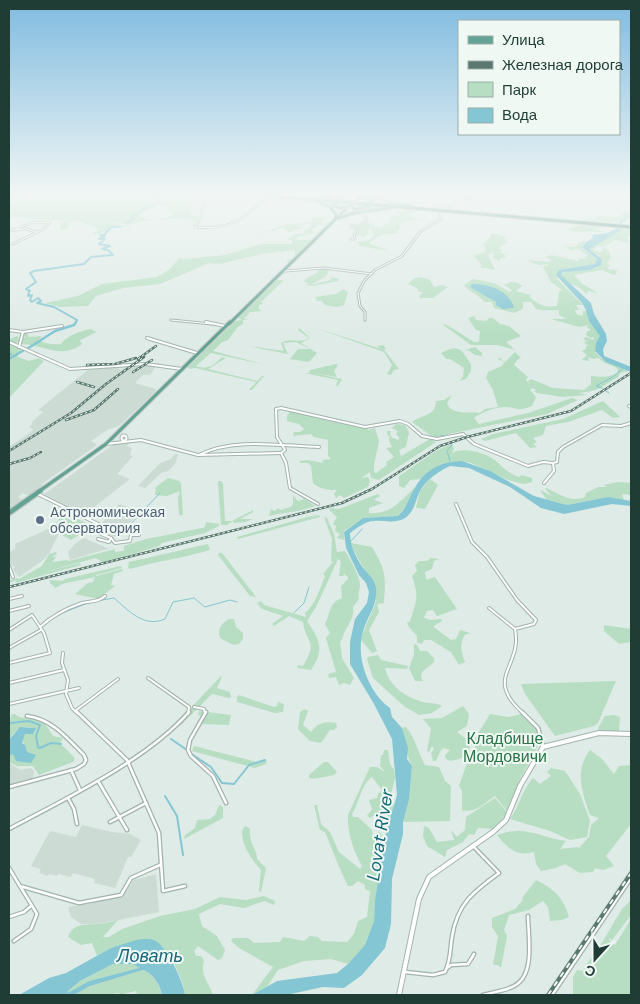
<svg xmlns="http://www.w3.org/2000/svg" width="640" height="1004" font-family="'DM Sans',sans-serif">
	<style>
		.built { fill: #cddbd5 }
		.green { fill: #b7dec2; fill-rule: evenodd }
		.water { fill: #84c6d3; fill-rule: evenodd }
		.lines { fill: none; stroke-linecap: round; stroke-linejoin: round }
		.stream-far1 { stroke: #84c6d3; stroke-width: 1 }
		.stream { stroke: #84c6d3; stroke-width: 2 }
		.river-far1 { stroke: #84c6d3; stroke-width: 2 }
		.river { stroke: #84c6d3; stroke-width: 2.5 }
		.minor-far2-casing { stroke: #a2b3ad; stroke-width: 3 }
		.minor-far1-casing { stroke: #a2b3ad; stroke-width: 4 }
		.minor-casing { stroke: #a2b3ad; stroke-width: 5 }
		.tertiary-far1-casing { stroke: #a2b3ad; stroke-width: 4 }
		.tertiary-casing { stroke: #a2b3ad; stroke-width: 6 }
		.primary-far2-casing { stroke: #c0c8c6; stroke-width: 4.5 }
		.primary-far1-casing { stroke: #c0c8c6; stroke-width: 5 }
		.primary-casing { stroke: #c0c8c6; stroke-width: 7 }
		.trunk-casing { stroke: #c0c8c6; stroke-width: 5 }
		.minor-far2 { stroke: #fff; stroke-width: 1 }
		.minor-far1 { stroke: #fff; stroke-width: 2 }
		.minor { stroke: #fff; stroke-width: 2.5 }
		.tertiary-far1 { stroke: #fff; stroke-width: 2 }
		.tertiary { stroke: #fff; stroke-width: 4 }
		.primary-far2 { stroke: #62a393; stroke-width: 2.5 }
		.primary-far1 { stroke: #62a393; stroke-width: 3 }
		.primary { stroke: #62a393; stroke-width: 4.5 }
		.trunk { stroke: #468678; stroke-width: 3 }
		.rail-far1-casing { stroke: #5a7870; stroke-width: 2.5 }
		.rail-casing { stroke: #5a7870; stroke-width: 4 }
		.rail-far1 { stroke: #f0f8f4; stroke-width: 1; stroke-dasharray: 2.5; stroke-linecap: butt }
		.rail { stroke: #f0f8f4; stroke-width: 2; stroke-dasharray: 5.5; stroke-linecap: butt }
		.primary-bridge-casing { stroke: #c0c8c6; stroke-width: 4.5; stroke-linecap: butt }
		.primary-bridge { stroke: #62a393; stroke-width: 2.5 }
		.service-dot { fill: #5c6f8a; stroke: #f0f8f4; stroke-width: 2 }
		.labels { text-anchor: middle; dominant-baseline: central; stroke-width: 4; stroke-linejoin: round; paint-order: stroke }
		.service-label { font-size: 14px; fill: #4e5e75; stroke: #f0f8f4; text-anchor: start }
		.near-park-label { font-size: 16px; fill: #287447; stroke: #f0f8f4 }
		.near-water-label { font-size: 18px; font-style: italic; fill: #18687a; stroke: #f0f8f4 }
	</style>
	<rect width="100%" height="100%" fill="#dfebe6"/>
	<g class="built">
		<polygon points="119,366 119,369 121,370 127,366 156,366 150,375 143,375 135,383 156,389 155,392 119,426 107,430 91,441 97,445 42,484 44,486 29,496 23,493 18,497 23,500 9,510 9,447 31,432 33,429 29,427 33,424 31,423 43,412 38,410 89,369"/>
		<polygon points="128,442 130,442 127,446 132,448 130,455 133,456 117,474 130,479 84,515 43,495 114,444 125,444"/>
		<polygon points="176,453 178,455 175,464 168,471 161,473 145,488 138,486 160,463 171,459"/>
		<polygon points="119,504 140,511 118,537 101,534 108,527 101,524"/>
		<polygon points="57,525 62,528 49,553 42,561 19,577 13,569 15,567 9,563 9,552 15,549 15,544"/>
		<polygon points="84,538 107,548 114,547 70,560 68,552 77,542"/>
		<polygon points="9,763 20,770 31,768 34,771 33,780 9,786"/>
		<polygon points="82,825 112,832 130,834 141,840 131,857 128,857 115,888 94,883 95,879 73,873 71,877 58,874 57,876 49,874 48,876 39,873 41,869 31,866 50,831 76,837"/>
		<polygon points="631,868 631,875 549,995 545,995"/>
		<polygon points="156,874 159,912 98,924 81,924 71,917 68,907 89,904 122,896 134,880"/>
	</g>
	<g class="green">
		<path d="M 9,195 L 26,195 L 28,197 L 34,195 L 197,195 L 194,199 L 187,200 L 193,203 L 191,208 L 191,216 L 200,216 L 194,223 L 192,220 L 184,218 L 144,221 L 129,225 L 100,220 L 46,220 L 9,217 ZM 158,205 L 168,206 L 173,214 C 163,222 149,221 138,216 Z"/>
		<polygon points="411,210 415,211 410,214 415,219 425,220 406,221 399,224 400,228 397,233 381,235 370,242 370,244 390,251 359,246 359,243 355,242 369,240 374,235 371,230 372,229 368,229 370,230 367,232 370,234 367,234 365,237 355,235 356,230 349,228 351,223 361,226 366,222 380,228 390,222 388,222 392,219 389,217 393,215 401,216 394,212"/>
		<polygon points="623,211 630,212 631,216 618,222 608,222 579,220 590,218 592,220 599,216 615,217 622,214"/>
		<polygon points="313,217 326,218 320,223 325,224 332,221 328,226 316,225 318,226 312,229 314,233 297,237 297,240 310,240 323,227 326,228 320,234 314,236 316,238 285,270 289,263 286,259 290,260 295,256 295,250 261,254 220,264 209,263 160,284 123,288 96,296 88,306 60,307 45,303 78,296 102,284 157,277 169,270 179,258 185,259 225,255 261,244 292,244 292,240 287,240 293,235 304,233 304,230 309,228 311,224 294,225 305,227 289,232 284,229 286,227 255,235 285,225 314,222 311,218"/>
		<polygon points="84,220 104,221 130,227 120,227 93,235 93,233 98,231 98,228 81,222 69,222 68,228 61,230 60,221"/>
		<path d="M 585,224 L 607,226 L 608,227 L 595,229 L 603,231 L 602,232 C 590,231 579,234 566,229 Z"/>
		<path d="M 622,228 L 631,228 L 631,234 L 627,237 L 629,243 L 615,240 L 607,245 L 603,245 L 606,247 L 597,246 L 593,250 L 599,252 L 603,251 L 602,247 L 607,249 L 611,257 L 607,264 L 610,265 L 607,269 L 617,270 L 616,274 L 614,275 L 602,270 L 574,275 L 581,283 L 598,293 L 588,291 L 587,294 C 584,293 583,290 581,289 C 575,284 566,284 561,275 L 562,272 L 596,268 L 600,256 L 589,249 Z"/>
		<polygon points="491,234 499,234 506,238 503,240 508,241 498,249 502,249 500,252 505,255 505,258 500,258 500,261 493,258 494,251 488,255 495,270 480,267 482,265 473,255 485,253 485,246 482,245 490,238"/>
		<path d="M 586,241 L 588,241 L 585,243 L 583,249 L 597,259 L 595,264 L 559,270 L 557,279 L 583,305 L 576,305 L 579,310 L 575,310 L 576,314 L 583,316 L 583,311 L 587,311 C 589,322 596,327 600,336 L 596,343 L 595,352 L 602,359 L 628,371 L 620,373 L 618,377 C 602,386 600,391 579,393 L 587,395 L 563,397 L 537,393 L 534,391 L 537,390 L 532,388 L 530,390 L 536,397 L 532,406 C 517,412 520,408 505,407 C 494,407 483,412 474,418 L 479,424 L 528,413 L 572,398 L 578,400 L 547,414 L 449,434 L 440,439 L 434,438 L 412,422 C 421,415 436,416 436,401 L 444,400 L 452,395 L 447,403 C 451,416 470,411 480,413 L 485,409 L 498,407 L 493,390 L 486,378 L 488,372 L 502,366 L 504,362 L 497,359 L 502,358 L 501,360 L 505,362 L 515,352 L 521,358 L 517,360 L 514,365 L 528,377 L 526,380 L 530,385 L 528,381 L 531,379 L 553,388 L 584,390 L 591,384 L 591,376 C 601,377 608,378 617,373 L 618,369 C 612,364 603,364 599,358 L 593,359 L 588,357 L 589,361 L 582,360 L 587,355 L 582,351 L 586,349 L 586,346 L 590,346 L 587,345 L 584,342 L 588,341 L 583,339 L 586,337 L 594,340 L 594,337 L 591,338 L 586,335 L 587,331 L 591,331 L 587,327 L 588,325 L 580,327 L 554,320 L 553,319 L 566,319 L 559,315 L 559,310 C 551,310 542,311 536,309 L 531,302 L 523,302 L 523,309 L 514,313 L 494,308 L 492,302 L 484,302 C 479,294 470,293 464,285 L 473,279 L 494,283 L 510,292 L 512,290 L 504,285 C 511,281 516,281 522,286 L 516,291 L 531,295 L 530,297 C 538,305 546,308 557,306 L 559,292 L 562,290 L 551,282 L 543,267 L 549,264 L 539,265 L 526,260 L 551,262 L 549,259 L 545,258 L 551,255 L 579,261 L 578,258 L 587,259 L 584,257 L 588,256 L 579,249 L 570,250 L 566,246 L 576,247 L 579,243 ZM 472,284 C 483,283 505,292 511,302 L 496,302 Z"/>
		<polygon points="318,269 330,269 325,277 310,285 331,280 331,277 339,279 338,281 313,286 305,285 309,284 305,282 304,280 318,272"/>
		<polygon points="421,277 430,280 434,287 442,285 448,287 433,298 420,298 419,296 423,292 419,292 417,288 408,284 413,279"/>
		<path d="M 277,280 L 284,280 L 261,302 L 263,304 L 259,305 L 259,309 L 262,311 L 250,312 L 244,319 L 249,320 L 243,320 L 243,324 L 238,327 L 228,340 L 222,342 L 213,351 L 267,365 L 211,353 L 196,366 C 208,370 213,366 222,357 L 226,358 L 208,369 L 257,381 L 262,376 L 264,376 L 252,390 L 249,390 L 256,382 L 195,368 L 190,369 L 188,367 L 235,321 L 242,320 L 238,318 Z"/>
		<polygon points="343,289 348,292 344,305 337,307 325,305 322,301 317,301 315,297 336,294"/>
		<polygon points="474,316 476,320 486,321 489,318 493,318 500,324 509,326 521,336 506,342 515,350 497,345 471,345 442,324 447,325 474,342 479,342 480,331 476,330 468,318"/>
		<polygon points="313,327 381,349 377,346 383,345 386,349 384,350 399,369 394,370 391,375 387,374 392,365 384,352"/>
		<path d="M 299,328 L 310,338 L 301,343 L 317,353 L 309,362 L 290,359 L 298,349 L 310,349 L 296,342 L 283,343 L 288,354 L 248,346 L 284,351 L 281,343 C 291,337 300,344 309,338 L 298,330 Z"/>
		<path d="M 91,329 L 96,332 L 79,341 L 82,343 L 81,345 C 61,359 43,345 22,344 L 21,339 L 26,337 L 23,336 L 24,333 L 27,333 L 29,337 L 42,336 L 39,340 C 47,344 52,345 61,344 C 68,335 80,331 91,329 Z"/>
		<polygon points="18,336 19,341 13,345 22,349 19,351 23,352 18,355 18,357 29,361 39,358 44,361 9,398 9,339"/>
		<path d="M 475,347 L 482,353 L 482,356 L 475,355 L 468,350 L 462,351 L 471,364 L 471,371 L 466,379 L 459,381 L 463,377 L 464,368 L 450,359 L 446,359 L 441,353 C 448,350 455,345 462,351 Z"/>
		<polygon points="336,364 338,365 334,371 337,377 312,373 342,379 338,386 336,385 338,380 304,373 309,373 310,370"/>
		<polygon points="603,401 620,417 613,418 602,410 568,422 546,426 543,435 533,438 537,442 533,444 537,447 530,448 516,433 485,441 481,439 493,434 563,419"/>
		<path d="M 281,408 L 328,421 L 367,428 L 368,430 L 375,428 L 379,441 L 374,465 L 374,472 L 376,473 L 387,465 L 386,462 L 394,457 L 386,448 L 392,447 L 389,440 L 390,437 L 387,434 L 387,431 L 391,431 L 390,434 L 392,438 L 399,440 L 399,437 L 396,434 L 398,431 L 392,428 L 396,424 L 405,425 L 409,432 L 406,447 L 399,450 L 401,456 L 430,439 L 436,442 L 379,480 L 371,478 L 370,472 L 361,478 L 368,477 L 370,481 L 368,487 L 344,498 L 340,495 L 336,498 L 334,494 L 337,490 C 328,490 319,489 313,483 L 311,466 L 308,463 L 300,463 L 300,461 L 308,460 L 323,463 L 322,460 L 331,459 L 328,456 L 328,440 L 314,437 L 311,434 L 293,436 L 294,432 L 300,432 L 304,429 L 299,424 L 287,421 L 287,416 L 290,412 Z"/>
		<path d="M 451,444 L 454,448 L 452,453 C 462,447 481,452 490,457 C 502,464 504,472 519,477 L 522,475 L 532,478 L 532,482 L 524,484 L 508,480 L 471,463 L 462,461 L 424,476 L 421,479 L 410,480 L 404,488 L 399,486 L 399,476 L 436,451 Z"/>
		<polygon points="168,478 179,481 181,483 183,515 179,515 178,498 180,491 167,496 155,495 156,487"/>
		<polygon points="430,479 438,485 425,509 416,508 420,491"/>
		<polygon points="218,481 221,481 223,484 225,521 232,521 253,510 253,512 240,519 253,519 245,522 234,523 233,521 227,525 221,525"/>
		<path d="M 618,482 L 631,483 L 631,495 L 622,494 L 624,500 L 608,497 L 567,505 L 546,499 L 540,490 L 552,496 L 545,489 L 546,488 C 560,494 570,503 585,497 L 586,493 L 598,487 L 607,487 L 604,485 Z"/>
		<path d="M 415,487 L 412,497 L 398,516 L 363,518 L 344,531 L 344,540 L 337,538 L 340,534 L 335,531 L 336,526 L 333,524 L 337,517 L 329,510 L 331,508 L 339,509 L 378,494 L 380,496 L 374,500 L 383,503 L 369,508 L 369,513 C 390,515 401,501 415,487 Z"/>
		<path d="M 295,492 L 315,506 C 300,512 286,512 269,516 L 271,509 L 275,511 L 278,508 L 280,510 L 291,507 L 293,504 L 293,495 L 298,501 L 304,499 Z"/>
		<polygon points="63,511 67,513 64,516 72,521 78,519 86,523 82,524 89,528 92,526 94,528 90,528 71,540 60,534 66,529 55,524 59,520 56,517"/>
		<polygon points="318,514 309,518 319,515 320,517 238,539 237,537"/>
		<path d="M 324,517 L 327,518 L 334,534 L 337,552 L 345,551 C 350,559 360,576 360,585 C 360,591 357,593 359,599 L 353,607 C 355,621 344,628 342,640 L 340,641 L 342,658 L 354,678 L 350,685 L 344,683 L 339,685 L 336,677 L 329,678 L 328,674 L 336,672 L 326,638 L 330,633 L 325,624 C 331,613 328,603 342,598 L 341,586 L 348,579 L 348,577 L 344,574 L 343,576 L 339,576 L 341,561 L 338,559 L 316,607 L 307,621 C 320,640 325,650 311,670 L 297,668 L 298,665 L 303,666 C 319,639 306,645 303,622 L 289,616 L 274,626 L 272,624 L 283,616 L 262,609 L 257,603 L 261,601 L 264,605 L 306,617 L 305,613 C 315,605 320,589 325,576 L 323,574 L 333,562 L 331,561 L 332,539 Z"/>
		<polygon points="206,522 219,524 219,526 205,533 162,543 159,546 103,563 96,558 37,574 80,563 81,565 15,583 17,580 9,583 9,581 17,578 19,579 42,566 49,554 56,552 57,554 52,557 56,557 52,562 67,560 69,561 115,549 115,552 124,551 124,546 146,539 202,528 205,527"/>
		<path d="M 351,543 L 372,547 C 386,571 386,575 384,603 L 377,604 L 379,612 L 369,630 L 377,651 L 372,653 L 361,640 C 363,629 376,606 376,600 C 376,577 357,564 351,543 Z"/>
		<path d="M 208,544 L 210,550 C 183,558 158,561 130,569 L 128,568 L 129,562 Z"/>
		<polygon points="219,553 222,553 256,597 250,596 218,555"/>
		<path d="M 431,558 L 439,559 L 434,561 L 432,569 L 425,572 L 426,580 L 435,577 L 457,609 L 437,616 L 433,610 L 427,611 L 424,618 L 430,620 L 441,619 L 442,621 L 434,626 L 435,628 L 451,640 L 456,639 L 460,630 L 470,633 L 465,635 C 459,644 461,651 465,662 L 459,665 L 451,652 L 431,640 L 424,640 L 422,644 L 417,643 L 417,636 L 409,627 L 407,622 L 410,622 C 416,599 420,600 412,576 L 417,571 L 415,565 L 419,561 L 427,561 Z"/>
		<polygon points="121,566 122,568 96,575 96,576 122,569 123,571 114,574 111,585 115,586 98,599 75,594 88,583 93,582 95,577 62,584 56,588 50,583 50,580 63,581 65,579"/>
		<path d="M 229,619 L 234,619 L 236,627 L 243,633 L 243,639 L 239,644 L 233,645 L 220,638 C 218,628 220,625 229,619 Z"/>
		<polygon points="604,625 631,629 631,642 619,644 604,631"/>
		<polygon points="414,644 417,645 420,651 427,651 434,658 434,662 422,672 421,677 423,681 415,681 409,668 414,654"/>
		<path d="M 378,655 L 381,660 L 408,666 L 407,669 L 385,668 C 389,686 405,697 423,702 C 430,704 435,702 442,706 L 432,713 L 419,715 L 405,707 L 373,678 L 367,659 L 368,657 Z"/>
		<polygon points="221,676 222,677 217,688 230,692 231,697 229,698 212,694 181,725 178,724 180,719"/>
		<polygon points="616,681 598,723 594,726 555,736 525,694 521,684"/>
		<polygon points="239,695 274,707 277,706 278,702 284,704 283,712 275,713 237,702 237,697"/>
		<path d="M 463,706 L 469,714 L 467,726 L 457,732 L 472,744 C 468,748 469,751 466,755 C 462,759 455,760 450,761 L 446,759 L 445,755 L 450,750 L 444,748 L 441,750 L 436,761 L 433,761 L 431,753 L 434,749 L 432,746 L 429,752 L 427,751 L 431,729 L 423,719 L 442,718 Z"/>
		<path d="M 305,709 L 308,711 L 303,725 L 311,732 C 318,723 324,721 336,723 L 337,727 L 334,730 L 330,730 L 321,743 L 310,741 L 298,729 L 300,712 Z"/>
		<polygon points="199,711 231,715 229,725 197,724 197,721 200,721 201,716 198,715"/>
		<path d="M 12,714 L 15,714 C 22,722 34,713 43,722 C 47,726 50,731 53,736 L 63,738 L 60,743 L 75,758 L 73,762 L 39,775 L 33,766 L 17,766 L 9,762 L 9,756 L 13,754 L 22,760 L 31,762 L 22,739 L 25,734 L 36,729 C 23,724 16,729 9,740 L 9,723 L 20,721 L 9,722 Z"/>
		<path d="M 490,714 L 509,717 L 521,714 L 535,725 L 541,736 C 537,753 526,766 519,782 C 515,791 512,802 508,812 L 495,796 C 485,803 475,814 462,810 L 462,791 L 459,786 L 469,757 L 475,748 L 474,740 Z"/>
		<polygon points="614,715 620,717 619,732 600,732 598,728 605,716"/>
		<path d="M 406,727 C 416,739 418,753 425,765 L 439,767 L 445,781 L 451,786 L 450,821 L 403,822 L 409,800 L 412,766 C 407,758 404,739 402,728 Z"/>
		<polygon points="194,746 257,762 266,760 267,762 266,764 255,768 192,751"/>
		<path d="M 384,750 L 388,750 L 390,764 L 394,770 L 395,778 L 391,794 L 394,806 L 389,824 L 387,823 L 387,812 L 384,810 L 370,818 L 367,816 L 372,809 L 369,800 L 377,798 L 378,794 L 382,790 L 372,777 C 361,784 359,804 352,814 L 353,817 L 358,817 L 372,830 L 373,839 L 376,839 L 377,832 L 381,833 L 385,845 L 375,900 L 374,921 L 365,945 L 348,964 L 331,959 L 304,961 L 278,970 L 267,987 L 252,995 L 273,967 L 239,948 L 231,941 L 233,938 L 248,938 L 254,943 L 280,942 L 283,937 L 304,941 L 310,936 L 318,937 L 322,941 L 347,942 L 354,934 L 358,921 L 367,917 L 370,891 L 365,889 L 365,885 L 358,881 L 352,886 L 348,886 C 339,868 333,851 325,832 L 320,830 L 314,805 L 317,805 L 321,824 L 330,832 L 339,852 L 360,869 L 362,866 C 353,851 347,831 348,815 L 370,767 L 377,767 L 385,772 L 380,766 L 381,755 L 383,755 Z"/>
		<path d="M 590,750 L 602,759 L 614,774 L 619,766 L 631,765 L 631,824 L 606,856 L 614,866 L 603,870 L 595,868 L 593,872 L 580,873 L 565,864 L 556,868 L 541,871 L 536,864 L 534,852 C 517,857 507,848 497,835 C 526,825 538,837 566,841 L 560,849 L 577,847 L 579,848 L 589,837 L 591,825 L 599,818 L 590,815 C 582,792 574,771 590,750 Z"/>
		<path d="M 324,762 L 328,762 L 337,772 L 334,775 C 325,776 317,780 309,778 L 309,775 Z"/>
		<path d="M 551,768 L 565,771 L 580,794 L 590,821 L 587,837 L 570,840 L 550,831 L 510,819 C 520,805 521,792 533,778 L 540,784 L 551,776 L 547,772 Z"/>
		<polygon points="495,798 508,813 493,829 478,828 474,835 469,834 463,842 447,850 445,857 427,846 423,836 424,826 429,828 437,842 454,840 451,830 457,837 465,830 466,817"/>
		<polygon points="219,805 223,807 223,818 184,839 185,835 195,828 197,820 210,819 215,815"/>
		<path d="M 246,826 L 250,829 C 249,845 257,849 257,859 L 266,868 L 261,892 L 259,891 L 261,870 C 252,860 239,843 243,828 Z"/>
		<path d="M 536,880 C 554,889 563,897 569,917 L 562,920 L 550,921 L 548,907 L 543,901 L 529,910 L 509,915 L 504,930 L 507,936 L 501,968 L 498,965 L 493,965 L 498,936 L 492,927 L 492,918 L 515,909 L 523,900 L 522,898 Z"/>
		<path d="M 264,896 L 275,901 L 274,905 L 264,901 L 244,908 L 220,904 L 199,914 L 202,926 L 217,936 L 225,950 L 222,958 L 218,960 L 198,946 L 194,951 L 196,956 L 201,956 L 204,960 C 200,978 209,981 213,995 L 185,995 C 183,976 169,951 154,940 L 111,948 L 97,956 L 92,943 L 81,945 L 68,937 C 73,923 84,925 96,924 C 103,924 111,922 118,920 L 103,937 L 109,937 L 122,929 L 160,916 L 195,909 L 220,897 L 246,900 Z"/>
		<polygon points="631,900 631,915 612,940 610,938 609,940 615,945 631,919 631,995 573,995 573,977 577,970 582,971 603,941 622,909"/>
		<polygon points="113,964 133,964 139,968 89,981 68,994 68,991 80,981"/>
		<path d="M 143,970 C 153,973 159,985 162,995 L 137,995 L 136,991 L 119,995 L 119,993 L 103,995 L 74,995 L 90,986 Z"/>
	</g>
	<g class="water">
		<path d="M 631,216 L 622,223 L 623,227 L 620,231 L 589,249 L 602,259 L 601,265 L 590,270 L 562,272 L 561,275 L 591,303 L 594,314 L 606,334 L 607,341 L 603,349 L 604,356 L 631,367 L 631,372 L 606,362 L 595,351 L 596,343 L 600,336 L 589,321 L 586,310 L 582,303 L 556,275 L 559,270 L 595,264 L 597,259 L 583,248 L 585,243 L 593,238 L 592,235 C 602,234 610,233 619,227 L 619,221 Z"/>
		<path d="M 472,284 C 488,283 510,291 514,308 L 503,309 L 496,305 L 496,302 L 470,287 Z"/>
		<path d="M 462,461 L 490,471 L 534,496 L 567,505 L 608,497 L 631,501 L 631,506 L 612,504 L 564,514 L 541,508 L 510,487 L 469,468 L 450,466 C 439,471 426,480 420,491 C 415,501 415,511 405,518 C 395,524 384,520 374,521 C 365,521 357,528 350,533 C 350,545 356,559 364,569 C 369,575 375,580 376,588 C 378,604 369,614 364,628 C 354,655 368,692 390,708 L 392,717 L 402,728 L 408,748 L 407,759 L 412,766 L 409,800 L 403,822 L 403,834 L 392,879 L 391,924 L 385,948 L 362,975 L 344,988 L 323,987 L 286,995 L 252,995 L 277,981 L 337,973 L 348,964 L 365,945 L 374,921 L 375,900 L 386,833 L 397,795 L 392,739 L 374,704 L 350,664 L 350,642 L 355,619 L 367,603 L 369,592 L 366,583 L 359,575 L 346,548 L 344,532 L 363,518 L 398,516 C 408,506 409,497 416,486 C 427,468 442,462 462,461 Z"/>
		<polygon points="20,727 36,728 33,734 25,734 22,743 25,745 27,752 36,755 31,763 16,761 13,754 9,756 9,740"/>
		<path d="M 136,940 C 142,939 151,938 156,941 C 168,949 183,981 185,995 L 162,995 C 160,985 153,973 143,970 L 90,986 L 74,995 L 19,995 L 49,978 L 66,973 L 111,948 ZM 113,964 L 133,964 L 139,968 L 89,981 L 68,993 L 68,991 L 80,981 Z"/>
	</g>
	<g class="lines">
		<g class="stream-far1">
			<polyline points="235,201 241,195"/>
			<polyline points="9,353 12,354 9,356"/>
			<polyline points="602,388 596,386 613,377 623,368"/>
			<polyline points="603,389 605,390"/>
			<polyline points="606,391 609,393"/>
			<polyline points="441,435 444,436"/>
			<polyline points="450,461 447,451 452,445 451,442"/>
			<polyline points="126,529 160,493"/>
			<polyline points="351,541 362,529"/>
			<path d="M 96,601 L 114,598 C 129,611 144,628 165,619 L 173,602 L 194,598 L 205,607 L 230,600 L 237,602"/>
			<polyline points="62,613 88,603"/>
			<polyline points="294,613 304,603 309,587"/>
		</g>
		<g class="stream">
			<polyline points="9,723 29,721 40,725 36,736 38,747 40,748 51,743 61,744"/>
			<polyline points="171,739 187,750"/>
			<polyline points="190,753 211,767 222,783 234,784 249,765 265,760"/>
			<polyline points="165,796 177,816 183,855"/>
		</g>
		<g class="river-far1">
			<polyline points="127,222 134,219 132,217 143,209 161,203 162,199 157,198 161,195"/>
			<polyline points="30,291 26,289 36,282 30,273 34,271 84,264 91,257 113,255 108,250 102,249 110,246 99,244 105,239 99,239 105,236 100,235 105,234 111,227 120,227"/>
			<polyline points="29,292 28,296 32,295 30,300 32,302 38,298 41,301 37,303 54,307 77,320 75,324"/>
		</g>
		<g class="river">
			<polyline points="27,349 55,331 74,325 76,322"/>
			<polyline points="9,359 24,350"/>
		</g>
		<defs>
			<g id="minor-far2">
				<path d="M 210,195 L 201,211 L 202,216 L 195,227 C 229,230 244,221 266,196"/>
				<polyline points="465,195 473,200"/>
				<polyline points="9,230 27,229 36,232"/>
				<path d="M 351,239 L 354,239 C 354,230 359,224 367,220 L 363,213 L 359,213"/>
				<polyline points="13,244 42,230 50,223 33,222 15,230"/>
				<polyline points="285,271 324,268 372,274"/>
				<polyline points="171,320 212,324"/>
				<path d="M 365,320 L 365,312 L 360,306 L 358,293 L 364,281 L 375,270 L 402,256 L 420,232 L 441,219 L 440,212 C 453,201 470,199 486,200"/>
			</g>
			<g id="minor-far1">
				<polyline points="206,322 225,326"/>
				<polyline points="9,330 23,332 62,326"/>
				<polyline points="147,338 197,353"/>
				<polyline points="19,347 23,332"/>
				<polyline points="629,406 631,407"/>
				<circle cx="124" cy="438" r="2.5"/>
				<polyline points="106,444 141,440 198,455 281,453"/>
				<polyline points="281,453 285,450 277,437 276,409 281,408 365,427 400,421 408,424 422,436 437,439 463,434 474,444 528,466 543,462 553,463"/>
				<polyline points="281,453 286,463 290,488 318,504"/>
				<path d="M 199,455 C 234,437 281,446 319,447"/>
				<polyline points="544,483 554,471 553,463 557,462 558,452 563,447 602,425 621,426 631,423"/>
				<polyline points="38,494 100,525 103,528 101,534 111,538 115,543 130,541 131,535 139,535"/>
				<polyline points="456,504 472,542 487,557 517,600 536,620 534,624 515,629"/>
				<polyline points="98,539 109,542 111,538"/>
				<polyline points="9,566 13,577"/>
				<polyline points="9,599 22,596"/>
				<polyline points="489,608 515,629"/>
				<polyline points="9,611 29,606"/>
				<path d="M 40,627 C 52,616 67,608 82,603 C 91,601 99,602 105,596"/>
				<path d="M 515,629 C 523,668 482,677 524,714"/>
				<polyline points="9,630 32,615 44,633 50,653 9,663"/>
				<polyline points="9,648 41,630"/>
				<polyline points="63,653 62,663 68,680 66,694 72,708 78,714"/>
				<polyline points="148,678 189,707 188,714"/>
				<polyline points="9,683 64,670"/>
				<polyline points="9,704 79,688"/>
				<polyline points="194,707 204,709 205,714"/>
				<polyline points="75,711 118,679"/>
			</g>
			<g id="minor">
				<polyline points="77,712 127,760 159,833 163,891 185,886"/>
				<polyline points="206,712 190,740 188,750 191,756 213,776 226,803"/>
				<polyline points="522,712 538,728 543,746"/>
				<polyline points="71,770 80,790"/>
				<polyline points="98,781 127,830"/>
				<path d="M 9,787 L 76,769 L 84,764 L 86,760 L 84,755 C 67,738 52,719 27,716"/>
				<polyline points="68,798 74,809 77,824"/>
				<polyline points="110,822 146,803"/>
				<path d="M 9,829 C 65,799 147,760 189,712"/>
				<polyline points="9,868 37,914 31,929 14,941"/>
				<polyline points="20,886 79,903 121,895 131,878 160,865"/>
				<polyline points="9,917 24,912 31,906"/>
				<polyline points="447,968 451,965 468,964 474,954"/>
				<path d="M 405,972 L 433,975 L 445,972 C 451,961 450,949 452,937 C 457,904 473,892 499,873 L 473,846"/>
				<path d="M 483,995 C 493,992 505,991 514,986 C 536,975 528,936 528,916"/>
				<polyline points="552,995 631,878"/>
			</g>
			<polyline id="tertiary-far1" points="9,342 70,369 146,364 182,369"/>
			<polyline id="tertiary" points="399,995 419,899 429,877 493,832 506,820 520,786 543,747 599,733 631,734"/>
			<g id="primary-far2">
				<polyline points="340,195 338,198 341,200"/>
				<polyline points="377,195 390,203 411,206"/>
				<polyline points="309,198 334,195"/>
				<polyline points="357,199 367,196 375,199 372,202 364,203"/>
				<polyline points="317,201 330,207 337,216 335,219"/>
				<polyline points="339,202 332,205 340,208 349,206"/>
				<polyline points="351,204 354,209 368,207 364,204"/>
				<polyline points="339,218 354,213 396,207"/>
				<polyline points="229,324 352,203"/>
			</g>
			<polyline id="primary-far1" points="38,492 106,444 230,322"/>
			<polyline id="primary" points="9,513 40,491"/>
			<polyline id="trunk" points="263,195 631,227"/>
		</defs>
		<use href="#minor-far2" class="minor-far2-casing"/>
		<use href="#minor-far1" class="minor-far1-casing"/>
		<use href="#minor" class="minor-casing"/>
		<use href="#tertiary-far1" class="tertiary-far1-casing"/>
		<use href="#tertiary" class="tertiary-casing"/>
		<use href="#primary-far2" class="primary-far2-casing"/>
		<use href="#primary-far1" class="primary-far1-casing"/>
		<use href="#primary" class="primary-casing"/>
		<use href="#trunk" class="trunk-casing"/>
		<use href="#minor-far2" class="minor-far2"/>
		<use href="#minor-far1" class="minor-far1"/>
		<use href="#minor" class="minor"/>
		<use href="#tertiary-far1" class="tertiary-far1"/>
		<use href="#tertiary" class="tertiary"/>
		<use href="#primary-far2" class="primary-far2"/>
		<use href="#primary-far1" class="primary-far1"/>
		<use href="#primary" class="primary"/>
		<use href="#trunk" class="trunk"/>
		<defs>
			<g id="rail-far1">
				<polyline points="138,359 156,346"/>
				<polyline points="87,365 115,364 136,358"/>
				<polyline points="133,372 152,360"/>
				<polyline points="77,382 94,387"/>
				<polyline points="66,420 94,410 118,389"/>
				<polyline points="9,451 71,413 106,384 144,357"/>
				<polyline points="9,464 30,458 41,452"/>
				<polyline points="9,587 342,503 372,489 440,446 467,437 571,411 631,373"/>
			</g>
			<polyline id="rail" points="548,995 631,873"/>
		</defs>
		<use href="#rail-far1" class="rail-far1-casing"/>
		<use href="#rail" class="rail-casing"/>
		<use href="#rail-far1" class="rail-far1"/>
		<use href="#rail" class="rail"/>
		<defs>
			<polyline id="primary-bridge" points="352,203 355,201"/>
		</defs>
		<use href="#primary-bridge" class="primary-bridge-casing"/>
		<use href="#primary-bridge" class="primary-bridge"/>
	</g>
	<linearGradient id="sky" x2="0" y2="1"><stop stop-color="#80bbe0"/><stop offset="0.58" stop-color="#f1f6f4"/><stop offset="1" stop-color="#f1f6f4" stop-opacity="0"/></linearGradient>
	<rect width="640" height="335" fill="url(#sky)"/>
	<circle class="service-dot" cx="40" cy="520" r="5"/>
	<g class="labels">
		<g class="service-label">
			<text x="50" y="512">Aстрономическая<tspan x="50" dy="16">обсерватория</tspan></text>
		</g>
		<g class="near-park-label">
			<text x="505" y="738">Кладбище<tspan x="505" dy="18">Мордовичи</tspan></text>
		</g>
		<g class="near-water-label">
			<text transform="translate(380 835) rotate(-81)">Lovat River</text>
			<text x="150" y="956">Ловать</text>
		</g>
	</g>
	<rect width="640" height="1004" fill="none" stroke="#1f3c35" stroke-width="20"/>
	<rect x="458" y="20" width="162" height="115" fill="#f0f8f4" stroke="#9cada8"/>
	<rect x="468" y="36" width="25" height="8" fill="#62a393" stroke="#9cada8"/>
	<text x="502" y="45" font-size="15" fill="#1f3c35">Улица</text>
	<rect x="468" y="61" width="25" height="8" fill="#5a7870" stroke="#9cada8"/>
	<text x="502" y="70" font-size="15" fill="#1f3c35">Железная дорога</text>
	<rect x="468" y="82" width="25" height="15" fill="#b7dec2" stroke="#9cada8"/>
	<text x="502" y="95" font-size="15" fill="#1f3c35">Парк</text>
	<rect x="468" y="108" width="25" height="15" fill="#84c6d3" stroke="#9cada8"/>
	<text x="502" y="120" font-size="15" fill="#1f3c35">Вода</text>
	<g transform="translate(595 959) rotate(201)" stroke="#f0f8f4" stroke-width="4" paint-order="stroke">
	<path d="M0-4L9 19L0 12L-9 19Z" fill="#1f3c35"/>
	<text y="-8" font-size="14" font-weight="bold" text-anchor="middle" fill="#1f3c35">С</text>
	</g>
</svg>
